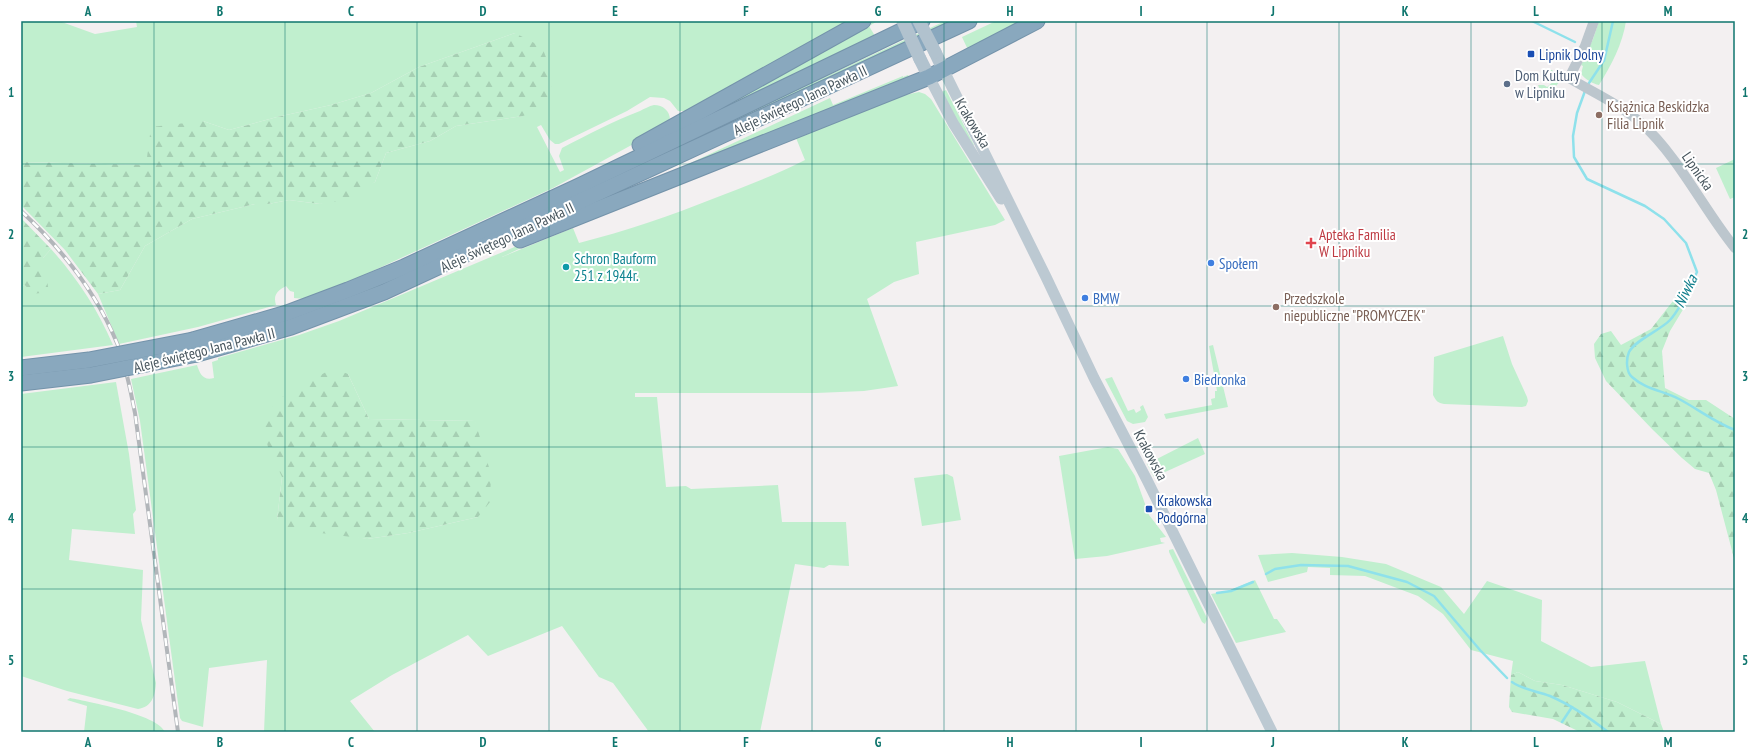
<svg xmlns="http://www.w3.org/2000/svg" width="1756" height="753" font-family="'PT Sans Narrow',sans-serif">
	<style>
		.grass { fill: #c0efce; fill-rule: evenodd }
		.forest { fill: url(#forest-firs) }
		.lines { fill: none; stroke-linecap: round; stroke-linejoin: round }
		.stream { stroke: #8ee1eb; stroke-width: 2.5 }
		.motorway-casing { stroke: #7493aa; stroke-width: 17 }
		.tertiary { stroke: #bcc6cd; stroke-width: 10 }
		.secondary { stroke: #bcc9d2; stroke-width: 11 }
		.primary { stroke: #b1c2ce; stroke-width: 13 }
		.motorway { stroke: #89a8be; stroke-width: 15 }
		.rail-casing { stroke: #b2b6ba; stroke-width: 4 }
		.rail { stroke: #fff; stroke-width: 2.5; stroke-dasharray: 8; stroke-linecap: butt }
		.motorway-bridge-casing { stroke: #7493aa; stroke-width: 17; stroke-linecap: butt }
		.primary-bridge { stroke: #b1c2ce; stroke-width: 13 }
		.motorway-bridge { stroke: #89a8be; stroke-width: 15 }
		.grid { fill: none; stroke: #0f766e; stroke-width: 1; stroke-opacity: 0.55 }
		.transit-dot { fill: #1a4fb4; stroke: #fff; stroke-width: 1.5 }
		.service-dot { fill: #5c6f8a; stroke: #fff; stroke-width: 1.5 }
		.education-dot { fill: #8d6e63; stroke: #fff; stroke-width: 1.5 }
		.health-dot { fill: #e0444e; stroke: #fff; stroke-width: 1.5 }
		.shop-dot { fill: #3f7fe0; stroke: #fff; stroke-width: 1.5 }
		.culture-dot { fill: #0f9aa8; stroke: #fff; stroke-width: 1.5 }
		.labels { text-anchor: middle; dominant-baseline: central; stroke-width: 4; stroke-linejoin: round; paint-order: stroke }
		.transit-label { font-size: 15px; fill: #164399; stroke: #fff; text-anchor: start }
		.service-label { font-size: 15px; fill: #4e5e75; stroke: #fff; text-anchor: start }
		.street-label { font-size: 15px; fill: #48565e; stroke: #fff }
		.education-label { font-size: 15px; fill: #785e54; stroke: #fff; text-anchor: start }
		.health-label { font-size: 15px; fill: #be3a42; stroke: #fff; text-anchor: start }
		.culture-label { font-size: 15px; fill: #0d838f; stroke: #fff; text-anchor: start }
		.shop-label { font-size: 15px; fill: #366cbe; stroke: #fff; text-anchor: start }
		.water-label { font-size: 16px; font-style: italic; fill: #0f7e8c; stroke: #fff }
		.neatline { fill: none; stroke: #0f766e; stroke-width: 1.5 }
		.grid-label { font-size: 13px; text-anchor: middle; font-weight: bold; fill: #0f766e }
	</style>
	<defs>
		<pattern id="forest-firs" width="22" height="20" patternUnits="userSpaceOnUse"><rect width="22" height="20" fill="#c0efce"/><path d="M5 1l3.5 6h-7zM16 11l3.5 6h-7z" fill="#a6cfb3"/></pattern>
	</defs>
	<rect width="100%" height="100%" fill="#f3f0f1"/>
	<g class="grass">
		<path d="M 21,21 L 59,21 L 95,34 L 137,27 L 136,21 L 848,21 L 686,111 L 678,111 L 670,101 L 664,98 L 650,97 L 627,111 L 559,144 L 555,144 L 550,140 L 541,125 L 537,127 L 560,172 L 564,170 L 559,156 L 562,148 C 587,135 613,121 640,111 C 644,109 649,106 654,105 C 663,105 670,111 670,120 L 659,130 L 553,188 L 364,275 L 304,299 L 294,298 L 294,292 L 290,291 L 286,286 C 277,291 273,295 276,305 L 198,327 L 119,344 L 98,294 L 120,290 L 145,246 L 192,219 L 255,204 L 268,204 L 289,200 L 320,204 L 375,182 L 386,153 L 430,141 L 456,126 L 523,116 L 515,33 L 419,67 L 371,93 L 331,105 L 277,117 L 229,130 L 203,121 L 146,165 L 21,162 Z"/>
		<polygon points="872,21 878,21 869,26 875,36 691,123"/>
		<polygon points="945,21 956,21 563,204 560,201"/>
		<polygon points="996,21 1028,21 969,52 962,37"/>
		<path d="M 1599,21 L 1626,21 C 1623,43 1611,66 1599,85 C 1593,84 1585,79 1581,74 L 1583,66 L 1581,65 L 1593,39 Z"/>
		<polygon points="1547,69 1552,70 1558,76 1560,81 1556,86 1543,92 1540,90 1538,85 1544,85 1547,87 1554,81 1545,70"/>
		<polygon points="908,75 910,78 652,181 830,98 833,105 903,76 903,77"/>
		<polygon points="946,90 974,145 971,146 940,93"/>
		<path d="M 919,92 L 925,94 L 931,99 L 1005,220 L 995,225 L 916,242 L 919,274 L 894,282 L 867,299 L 898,386 L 864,391 L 816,393 L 635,393 L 635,397 L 657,397 L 666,487 L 686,486 L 691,489 L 778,485 L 782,522 L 846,522 L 849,566 L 829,565 L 824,568 L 795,564 L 760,732 L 649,732 L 613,683 L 599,677 L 562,626 L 488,656 L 468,635 L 392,675 L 350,701 L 375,732 L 264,732 L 267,660 L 209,668 L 203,727 L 182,721 L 180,718 L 140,421 L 131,379 L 197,365 C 200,374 203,381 214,378 L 212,362 L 218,360 L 218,358 L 299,335 L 339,321 L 524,243 L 525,246 L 502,257 L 573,228 L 579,243 C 626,231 670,216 715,198 C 746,186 776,175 805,160 L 796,138 L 905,95 ZM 348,374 L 369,419 L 475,421 L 478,517 L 408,533 L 367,539 L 277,520 L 282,477 Z"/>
		<polygon points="1735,159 1735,197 1730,199 1716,168"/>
		<path d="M 51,249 C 77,278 97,308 113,345 L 21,357 L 21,287 L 25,285 L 43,258 Z"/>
		<path d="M 1503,336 L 1512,364 L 1527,397 L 1528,401 L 1526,406 L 1522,407 L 1444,404 C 1438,403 1436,401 1433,395 L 1434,357 Z"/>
		<polygon points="1213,345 1228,407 1166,419 1164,414 1212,405 1211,399 1215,398 1215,391 1217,391 1209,346"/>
		<polygon points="1112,377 1128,411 1134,409 1136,413 1141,410 1140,407 1143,405 1148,417 1145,422 1133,424 1127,421 1105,379"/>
		<path d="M 116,382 L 129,454 L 136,510 L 133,514 L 135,534 L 72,529 L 69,560 L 143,570 L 141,620 L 156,683 C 155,696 152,707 138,709 L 67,691 L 21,676 L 21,394 Z"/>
		<polygon points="1198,438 1205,454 1154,477 1147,464"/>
		<polygon points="1108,447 1118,449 1135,476 1149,515 1166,537 1160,538 1161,542 1165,543 1107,556 1075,559 1059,456"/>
		<polygon points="947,474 953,477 961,520 922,526 914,478"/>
		<polygon points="1173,549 1206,616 1207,619 1205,624 1202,622 1169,552 1169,550"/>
		<polygon points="1292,553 1342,557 1386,564 1441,587 1464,614 1487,581 1542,600 1541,641 1591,667 1645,661 1661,724 1617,702 1562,685 1535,681 1518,672 1511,675 1513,661 1471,650 1443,614 1418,596 1365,576 1330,575 1330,568 1308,567 1307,572 1268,582 1258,555"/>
		<polygon points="1255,580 1274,619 1277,619 1286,632 1236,643 1211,594 1228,591"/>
		<path d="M 70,698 C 89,702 157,714 165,732 L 84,732 L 87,706 L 67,700 Z"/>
	</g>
	<g class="forest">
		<polygon points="515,33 542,47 554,78 545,107 523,116 456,126 430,141 386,153 375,182 348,200 320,204 289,200 268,204 255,204 192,219 145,246 120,290 98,294 65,250 21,205 21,162 146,165 151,127 203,121 229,130 277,117 331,105 371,93 419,67"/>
		<polygon points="21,218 51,249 43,258 49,292 32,294 25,285 21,287"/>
		<polygon points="1680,292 1685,292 1690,298 1670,331 1662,351 1665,388 1689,400 1706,400 1735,419 1735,562 1716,490 1709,473 1695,469 1682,458 1653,430 1606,381 1595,358 1594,344 1601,334 1611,331 1621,345 1651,329"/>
		<polygon points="333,368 348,374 369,419 475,421 491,474 490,502 478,517 408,533 367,539 282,528 277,520 282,477 268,447 262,424 277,400"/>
		<polygon points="1518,672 1535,681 1562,685 1617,702 1661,724 1664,732 1580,732 1553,719 1512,712 1509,707 1511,675"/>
	</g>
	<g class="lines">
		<g class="stream">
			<polyline points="1532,21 1575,42"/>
			<polyline points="1604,61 1613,21"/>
			<polyline points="1587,86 1603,62 1591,52"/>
			<path d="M 1585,91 L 1577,113 L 1573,136 L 1574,157 L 1587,179 L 1645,206 L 1664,219 L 1686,243 L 1697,272 C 1690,287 1681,308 1670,320 C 1661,330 1635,340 1629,352 C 1626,359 1626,372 1632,377 C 1645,389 1664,391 1679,399 C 1698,409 1714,422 1735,430"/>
			<polyline points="1266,574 1275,569 1301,565 1348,566 1407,582 1434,596 1480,650 1507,678"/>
			<polyline points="1217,593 1231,591 1253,582"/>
			<path d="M 1512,682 C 1523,690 1537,691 1550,696 C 1571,705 1590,718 1608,732"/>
			<polyline points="1562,722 1572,707"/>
		</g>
		<defs>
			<g id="motorway">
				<polyline points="640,145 863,21"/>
				<polyline points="520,240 929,77 1037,21"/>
				<polyline points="193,340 287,313 348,290 404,267 577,187 922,21"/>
				<polyline points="197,354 291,327 384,292 969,21"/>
			</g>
		</defs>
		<use href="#motorway" class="motorway-casing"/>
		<path class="tertiary" d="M 1594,21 L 1585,46 L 1569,78 C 1594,93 1620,104 1642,124 C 1678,156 1704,210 1735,248"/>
		<g class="secondary">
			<polyline points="944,71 1046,277 1094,378 1147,480 1272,732"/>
			<polyline points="929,77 953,123 1001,199"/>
		</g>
		<g class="primary">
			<polyline points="935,52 944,71"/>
			<polyline points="920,59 929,77"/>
		</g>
		<use href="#motorway" class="motorway"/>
		<defs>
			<path id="rail" d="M 21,211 C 61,248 96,292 117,343 C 126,365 130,389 135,413 L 178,732"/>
		</defs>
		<use href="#rail" class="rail-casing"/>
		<use href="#rail" class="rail"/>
		<defs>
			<g id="motorway-bridge">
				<polyline points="21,368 89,360 193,340"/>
				<polyline points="21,383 91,375 197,354"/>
			</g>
		</defs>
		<use href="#motorway-bridge" class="motorway-bridge-casing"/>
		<g class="primary-bridge">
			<polyline points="903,21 920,59"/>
			<polyline points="919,21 935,52"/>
		</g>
		<use href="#motorway-bridge" class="motorway-bridge"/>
	</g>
	<path class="grid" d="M 154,21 L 154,732M 285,21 L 285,732M 417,21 L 417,732M 549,21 L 549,732M 680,21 L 680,732M 812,21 L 812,732M 944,21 L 944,732M 1076,21 L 1076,732M 1207,21 L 1207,732M 1339,21 L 1339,732M 1471,21 L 1471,732M 1602,21 L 1602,732M 21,164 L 1735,164M 21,306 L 1735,306M 21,447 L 1735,447M 21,589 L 1735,589"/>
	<g class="transit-dot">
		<rect x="1527" y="50" width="8" height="8" rx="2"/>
		<rect x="1145" y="505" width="8" height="8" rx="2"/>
	</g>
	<circle class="service-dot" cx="1507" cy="84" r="4"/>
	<g class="education-dot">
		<circle cx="1599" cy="115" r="4"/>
		<circle cx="1276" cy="307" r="4"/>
	</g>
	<path class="health-dot" d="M1309 237h4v4h4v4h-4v4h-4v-4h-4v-4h4z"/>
	<g class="shop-dot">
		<circle cx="1211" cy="263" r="4"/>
		<circle cx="1085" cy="298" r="4"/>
		<circle cx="1186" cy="379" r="4"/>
	</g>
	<circle class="culture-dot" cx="566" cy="267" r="4"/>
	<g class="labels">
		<g class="transit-label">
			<text x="1539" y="54">Lipnik Dolny</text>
			<text x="1157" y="500">Krakowska<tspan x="1157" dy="17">Podgórna</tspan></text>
		</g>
		<g class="service-label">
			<text x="1515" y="75">Dom Kultury<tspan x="1515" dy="17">w Lipniku</tspan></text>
		</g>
		<g class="street-label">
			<text transform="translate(800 100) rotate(-25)">Aleje świętego Jana Pawła II</text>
			<text transform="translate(973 123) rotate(59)">Krakowska</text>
			<text transform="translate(1698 171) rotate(55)">Lipnicka</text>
			<text transform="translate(507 237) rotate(-25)">Aleje świętego Jana Pawła II</text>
			<text transform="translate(204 350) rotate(-14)">Aleje świętego Jana Pawła II</text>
			<text transform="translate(1151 455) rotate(62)">Krakowska</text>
		</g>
		<g class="education-label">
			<text x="1607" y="106">Książnica Beskidzka<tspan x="1607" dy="17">Filia Lipnik</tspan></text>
			<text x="1284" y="298">Przedszkole<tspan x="1284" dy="17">niepubliczne "PROMYCZEK"</tspan></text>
		</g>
		<g class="health-label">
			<text x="1319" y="234">Apteka Familia<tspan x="1319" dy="17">W Lipniku</tspan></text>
		</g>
		<g class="culture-label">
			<text x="574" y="258">Schron Bauform<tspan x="574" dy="17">251 z 1944r.</tspan></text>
		</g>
		<g class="shop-label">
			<text x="1219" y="263">Społem</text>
			<text x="1093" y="298">BMW</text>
			<text x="1194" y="379">Biedronka</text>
		</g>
		<g class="water-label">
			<text transform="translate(1685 291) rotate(-64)">Niwka</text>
		</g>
	</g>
	<rect width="1756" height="753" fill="none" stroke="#ffffff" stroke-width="44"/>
	<rect x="22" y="22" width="1712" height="709" class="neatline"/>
	<g class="grid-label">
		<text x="88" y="16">A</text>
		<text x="220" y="16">B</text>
		<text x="351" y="16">C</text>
		<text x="483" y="16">D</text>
		<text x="615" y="16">E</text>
		<text x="746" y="16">F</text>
		<text x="878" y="16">G</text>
		<text x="1010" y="16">H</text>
		<text x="1141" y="16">I</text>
		<text x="1273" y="16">J</text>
		<text x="1405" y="16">K</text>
		<text x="1536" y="16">L</text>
		<text x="1668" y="16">M</text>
		<text x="11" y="97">1</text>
		<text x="1745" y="97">1</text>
		<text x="11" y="239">2</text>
		<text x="1745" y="239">2</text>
		<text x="11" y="381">3</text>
		<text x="1745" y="381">3</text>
		<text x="11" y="523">4</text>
		<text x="1745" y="523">4</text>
		<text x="11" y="665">5</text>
		<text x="1745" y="665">5</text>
		<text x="88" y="747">A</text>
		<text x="220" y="747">B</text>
		<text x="351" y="747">C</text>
		<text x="483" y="747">D</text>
		<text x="615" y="747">E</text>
		<text x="746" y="747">F</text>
		<text x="878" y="747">G</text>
		<text x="1010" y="747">H</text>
		<text x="1141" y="747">I</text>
		<text x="1273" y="747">J</text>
		<text x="1405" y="747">K</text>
		<text x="1536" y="747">L</text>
		<text x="1668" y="747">M</text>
	</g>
</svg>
